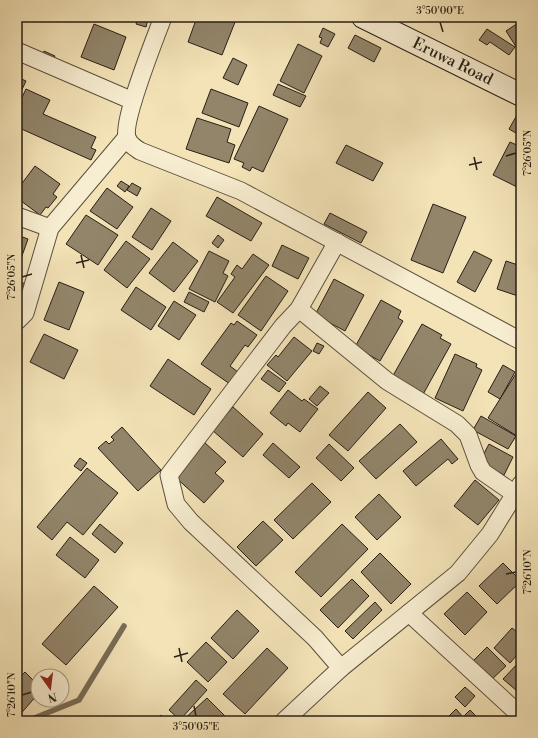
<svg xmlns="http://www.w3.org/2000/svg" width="538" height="738" font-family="'Libre Bodoni',serif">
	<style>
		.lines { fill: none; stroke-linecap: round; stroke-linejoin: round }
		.stream { stroke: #786c56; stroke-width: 5.5 }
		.building { fill: #92856a; stroke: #281f16 }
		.street-casing { stroke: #5b503e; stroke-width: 19 }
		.secondary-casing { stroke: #281f16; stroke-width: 24 }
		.street { stroke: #f7edd0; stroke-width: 17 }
		.secondary { stroke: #f7edd0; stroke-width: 22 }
		.ticks { fill: none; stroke: #281f16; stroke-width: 1.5 }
		.labels { text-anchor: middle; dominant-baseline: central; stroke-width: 3; stroke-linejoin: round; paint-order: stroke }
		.street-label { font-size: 16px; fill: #281f16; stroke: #f7edd0 }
		.neatline { fill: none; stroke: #281f16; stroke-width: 1.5 }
		.ticks-label { font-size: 10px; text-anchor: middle; fill: #281f16 }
	</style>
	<rect width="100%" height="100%" fill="#f3e3b7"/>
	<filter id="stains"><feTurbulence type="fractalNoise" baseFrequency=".005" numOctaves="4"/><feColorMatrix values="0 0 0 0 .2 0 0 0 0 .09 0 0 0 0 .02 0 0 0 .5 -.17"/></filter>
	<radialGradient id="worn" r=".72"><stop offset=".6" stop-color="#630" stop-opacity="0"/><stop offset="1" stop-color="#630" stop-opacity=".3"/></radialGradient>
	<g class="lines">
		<polyline class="stream" points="27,721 79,700 124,626"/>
	</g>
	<g class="building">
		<polygon points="17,17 28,17 27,20 24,18 17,33"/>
		<polygon points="139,17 148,19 146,27 136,24"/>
		<polygon points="197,17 237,17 222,55 188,42"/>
		<polygon points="521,21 521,53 520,53 506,31"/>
		<polygon points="94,24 126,37 114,70 81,57"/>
		<polygon points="323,28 335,34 328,47 320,43 322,38 319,37"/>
		<polygon points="487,29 515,47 509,55 490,42 487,45 479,40"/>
		<polygon points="355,35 381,48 374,62 348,48"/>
		<polygon points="298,44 322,56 304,93 280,81"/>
		<polygon points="44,51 55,56 51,65 40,60"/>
		<polygon points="233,58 247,65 238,85 223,78"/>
		<polygon points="17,77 26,81 17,100"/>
		<polygon points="278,84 306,96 300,107 273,95"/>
		<polygon points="26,89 50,100 43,114 96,137 91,148 96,150 91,160 17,127 17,108"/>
		<polygon points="211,89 248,103 239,127 202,113"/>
		<polygon points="259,106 288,119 263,172 252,167 250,171 242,167 244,163 234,159"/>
		<polygon points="517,115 521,117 521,136 509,129"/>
		<polygon points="197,118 231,129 227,142 235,145 229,163 186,149"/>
		<polygon points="510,142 521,147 521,185 519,188 493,175"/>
		<polygon points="346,145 383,163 373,181 336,163"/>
		<polygon points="35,166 60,184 53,194 57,197 48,208 46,207 40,215 17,198 17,190"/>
		<polygon points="121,181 129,186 125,192 117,186"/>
		<polygon points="132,183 141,188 137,196 127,190"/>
		<polygon points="107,188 133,207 117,229 90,211"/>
		<polygon points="217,197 262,223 251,241 206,216"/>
		<polygon points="433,204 466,217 443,273 411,260"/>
		<polygon points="151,208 171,221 152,250 132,237"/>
		<polygon points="330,213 367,232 361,243 324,224"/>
		<polygon points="86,215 118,235 98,265 66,244"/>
		<polygon points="17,235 28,239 17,270"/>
		<polygon points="218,235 224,240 218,248 212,243"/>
		<polygon points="126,241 150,259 127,288 104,270"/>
		<polygon points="173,242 198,261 174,292 149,273"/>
		<polygon points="282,245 309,258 298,279 272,266"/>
		<polygon points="209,251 229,261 223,273 228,276 215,302 189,289"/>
		<polygon points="474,251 492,260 475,292 457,282"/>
		<polygon points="253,254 269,265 233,313 217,302 235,277 231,274 237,265 242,269"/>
		<polygon points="506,261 521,266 521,297 497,289"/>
		<polygon points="266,276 288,291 261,331 238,315"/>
		<polygon points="334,279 364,295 345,331 315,315"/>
		<polygon points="17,281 26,284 17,310"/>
		<polygon points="59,282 84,292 69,330 44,320"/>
		<polygon points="136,287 166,307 151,330 121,310"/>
		<polygon points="189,292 209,302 204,312 184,302"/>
		<polygon points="381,300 401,311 398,318 403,321 380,361 355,347"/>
		<polygon points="174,301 196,315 179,340 158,326"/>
		<polygon points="237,321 257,335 248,347 245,345 230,366 238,372 230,384 201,364 231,323 234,325"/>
		<polygon points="422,324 442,335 440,338 451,344 421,398 390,381"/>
		<polygon points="44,334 78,350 64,379 30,362"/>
		<polygon points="294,337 312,351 287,381 267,365 276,355 278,357"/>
		<polygon points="317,343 324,346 319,354 313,351"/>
		<polygon points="455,354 477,364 476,367 482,370 463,411 435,398"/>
		<polygon points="168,359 211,389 194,415 150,386"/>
		<polygon points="503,365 515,372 500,399 488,392"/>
		<polygon points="268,370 286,383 279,392 261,379"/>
		<polygon points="517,372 521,375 521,429 517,436 488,418"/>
		<polygon points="320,386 329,393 317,406 309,399"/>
		<polygon points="288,390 302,401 304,399 318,409 300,432 288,423 286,426 270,413"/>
		<polygon points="368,392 386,408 348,451 329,435"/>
		<polygon points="233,407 263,434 243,457 212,430"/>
		<polygon points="481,416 516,436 508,449 473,430"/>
		<polygon points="400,424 417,442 376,479 359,461"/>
		<polygon points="122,427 161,470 138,491 98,448 106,441 109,444 114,440 111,437"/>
		<polygon points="441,439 458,459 452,464 448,459 416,486 403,471"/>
		<polygon points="204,442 226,462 215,473 224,481 204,503 174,476"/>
		<polygon points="273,443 300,467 289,478 263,455"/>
		<polygon points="329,444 354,468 341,481 316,458"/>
		<polygon points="489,444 513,457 504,475 479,463"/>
		<polygon points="80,458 87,463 81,471 74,466"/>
		<polygon points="87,468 118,493 83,535 67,522 52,540 37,527"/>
		<polygon points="475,480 499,500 478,525 454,506"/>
		<polygon points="312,483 331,502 293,539 274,520"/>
		<polygon points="379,494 401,517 377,540 355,517"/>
		<polygon points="263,521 283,540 256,566 237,547"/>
		<polygon points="100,524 123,543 115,553 92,534"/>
		<polygon points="342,524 368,549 321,597 295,572"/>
		<polygon points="17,528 20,529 17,540"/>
		<polygon points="70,537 99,560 85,578 56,555"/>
		<polygon points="380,553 411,584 391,604 361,572"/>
		<polygon points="503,563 521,581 497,604 479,586"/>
		<polygon points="352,579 369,596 338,628 320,610"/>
		<polygon points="94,586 118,607 66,665 42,644"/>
		<polygon points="467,592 487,612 465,635 444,614"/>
		<polygon points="375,602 382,610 353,639 345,631"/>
		<polygon points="237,610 259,631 233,659 211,638"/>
		<polygon points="512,628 521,635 521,650 510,663 494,648"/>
		<polygon points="206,642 227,662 208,682 187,662"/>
		<polygon points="487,647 506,666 489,682 471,663"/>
		<polygon points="267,648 288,668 245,714 223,694"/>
		<polygon points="521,660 521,686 517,691 503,679"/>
		<polygon points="17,671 22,675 25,672 34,681 32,684 38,689 38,694 17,718"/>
		<polygon points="196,680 207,690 180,720 169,710"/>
		<polygon points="465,687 475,696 465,707 455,697"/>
		<polygon points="521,696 521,704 517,700"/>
		<polygon points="207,698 230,721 182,721"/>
		<polygon points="456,709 463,717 470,710 481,721 444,721"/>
		<polygon points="161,715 166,721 154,721"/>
	</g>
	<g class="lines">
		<defs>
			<g id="street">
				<path d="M 163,17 C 155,39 122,120 127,138 C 130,145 134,147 140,151 L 241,191 L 521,341"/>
				<polyline points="17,51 133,101"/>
				<polyline points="17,216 50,228"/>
				<polyline points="337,242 299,309 283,326 169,475 176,504 191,522 315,638 341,668"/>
				<polyline points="299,309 387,381 457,424 468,435 479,465 483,472 515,494"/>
				<polyline points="17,321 25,313 50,228 127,137"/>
				<polyline points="409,613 521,716"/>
				<polyline points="284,721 341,668 458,573 490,534 521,484"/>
			</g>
			<g id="secondary">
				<path id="s1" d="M 363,17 L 521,95"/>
			</g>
		</defs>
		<use href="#street" class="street-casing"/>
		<use href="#secondary" class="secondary-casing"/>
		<use href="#street" class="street"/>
		<use href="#secondary" class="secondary"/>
	</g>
	<path class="ticks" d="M 440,22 L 443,32M 506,156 L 516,153M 474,157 L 477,170M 469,165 L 482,162M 81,255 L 84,268M 76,263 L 89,260M 22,277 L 32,274M 506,574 L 516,572M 179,648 L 182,662M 174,657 L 188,653M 22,695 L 32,692M 194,706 L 196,716"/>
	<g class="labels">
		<g class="street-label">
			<text stroke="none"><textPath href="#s1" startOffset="100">Eruwa Road</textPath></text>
		</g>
	</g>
	<rect width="538" height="738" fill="none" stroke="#f3e3b7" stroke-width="44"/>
	<g transform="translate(50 688) rotate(166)"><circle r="19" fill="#f7edd0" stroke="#a49b86"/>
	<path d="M0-3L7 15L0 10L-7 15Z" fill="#8f2418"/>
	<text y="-6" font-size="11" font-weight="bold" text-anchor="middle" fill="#281f16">N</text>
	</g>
	<rect x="22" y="22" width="494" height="694" class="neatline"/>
	<g class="ticks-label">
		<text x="440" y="14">3°50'00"E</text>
		<text transform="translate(527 153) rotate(-90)" y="4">7°26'05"N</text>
		<text transform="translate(11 277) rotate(-90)" y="4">7°26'05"N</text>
		<text transform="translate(527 572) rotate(-90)" y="4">7°26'10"N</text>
		<text transform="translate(11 695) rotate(-90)" y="4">7°26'10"N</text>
		<text x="196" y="730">3°50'05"E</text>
	</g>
	<rect width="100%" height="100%" filter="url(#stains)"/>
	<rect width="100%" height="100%" fill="url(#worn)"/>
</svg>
